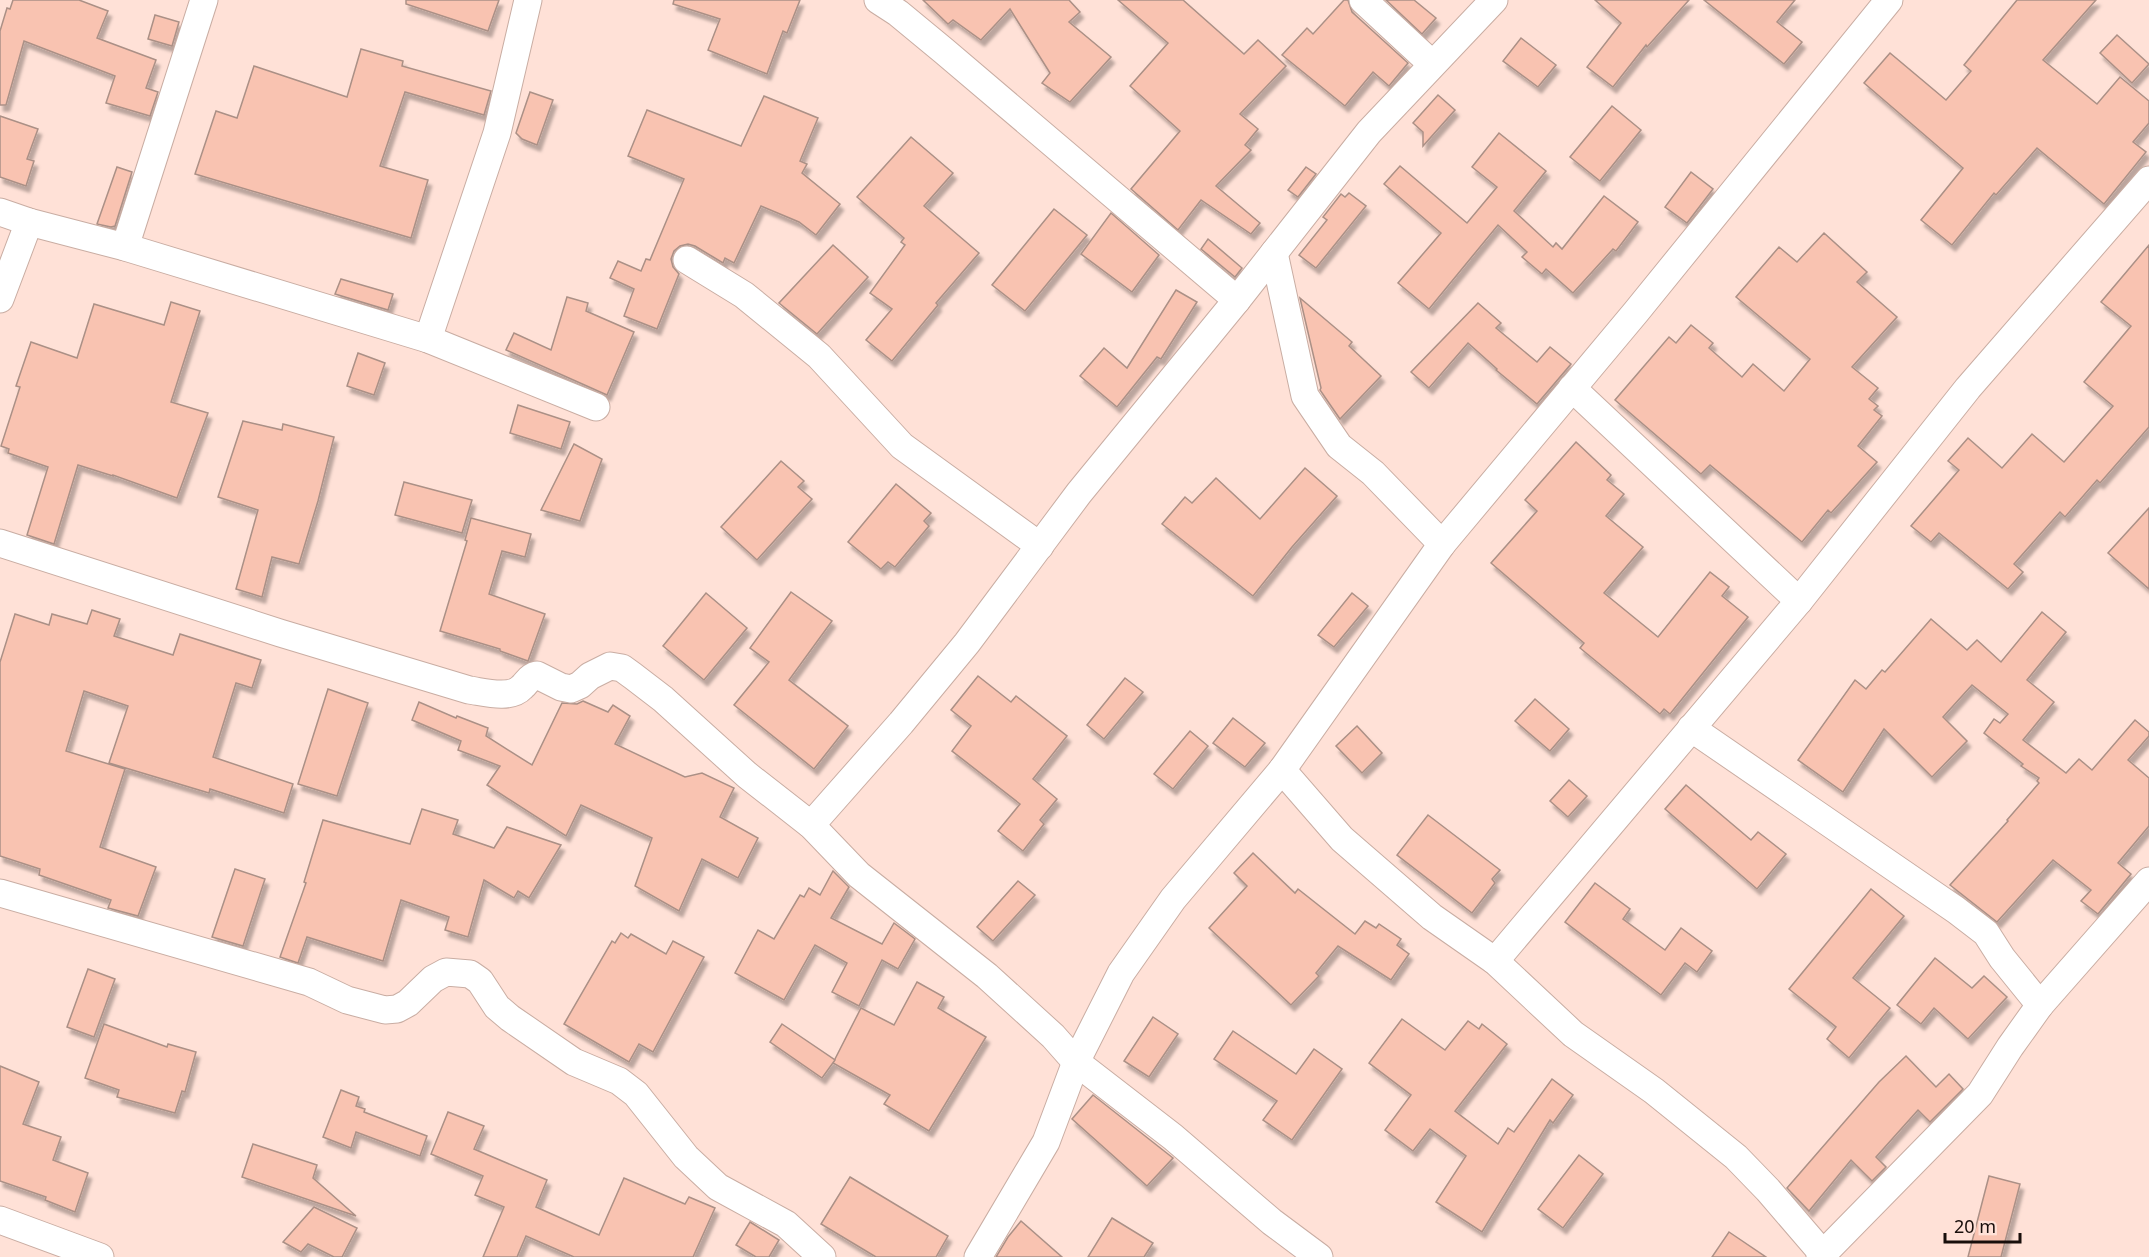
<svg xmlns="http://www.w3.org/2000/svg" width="2149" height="1257" font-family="'Noto Sans',sans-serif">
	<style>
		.building { fill: #f9c3b1; stroke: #ab9086; stroke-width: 1.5; filter: url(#shadow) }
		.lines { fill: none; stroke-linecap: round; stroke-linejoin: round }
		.street-casing { stroke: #c9ada3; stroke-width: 29 }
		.street { stroke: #fff; stroke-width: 27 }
	</style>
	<defs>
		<filter id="shadow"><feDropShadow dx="3.5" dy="6" stdDeviation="1.5" flood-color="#0004"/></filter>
	</defs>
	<rect width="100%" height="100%" fill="#ffe1d7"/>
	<g class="building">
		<polygon points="13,0 79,0 108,11 97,38 156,60 146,88 158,92 150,116 106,103 115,76 24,41 6,105 0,105 0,31 7,8 10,9"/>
		<polygon points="406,0 499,0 488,31 406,4"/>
		<polygon points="674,0 800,0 787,33 783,31 767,74 708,50 720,19 673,4"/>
		<polygon points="923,0 1069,0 1080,12 1069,22 1111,57 1070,102 1042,83 1050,73 1010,9 981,40 953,20 948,24"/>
		<polygon points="1118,0 1183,0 1244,54 1258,40 1286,66 1240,114 1258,129 1245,145 1251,150 1216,186 1260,223 1251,234 1201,200 1178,230 1131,189 1180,131 1130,86 1168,43"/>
		<polygon points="1344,0 1348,0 1352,12 1408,63 1389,86 1373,72 1345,106 1282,55 1307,28 1313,34"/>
		<polygon points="1386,0 1414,0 1436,18 1422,34"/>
		<polygon points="1595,0 1689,0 1647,47 1646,45 1613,87 1587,67 1621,23"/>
		<polygon points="1704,0 1795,0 1777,22 1802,42 1784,64"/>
		<polygon points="2017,0 2096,0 2043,60 2097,104 2120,77 2149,101 2149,123 2133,142 2146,152 2104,204 2037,148 1996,195 1994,193 1952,245 1921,220 1963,168 1864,83 1890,53 1946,100 1971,71 1964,65"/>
		<polygon points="155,15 179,22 172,46 148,39"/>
		<polygon points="2117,35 2149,64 2132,83 2100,53"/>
		<polygon points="1521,38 1556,65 1538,87 1503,61"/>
		<polygon points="361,49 403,61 402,66 491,91 484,115 405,92 380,166 428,180 411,238 195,174 216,111 237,118 254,66 347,97"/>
		<polygon points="530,92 553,100 537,145 522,139 516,133"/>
		<polygon points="1438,95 1455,110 1423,146 1423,132 1413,123"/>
		<polygon points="764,96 818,118 800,161 807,164 802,173 840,204 816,235 799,222 761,206 734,263 725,258 723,263 695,246 688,244 680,246 674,251 671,259 673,267 679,274 657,329 624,316 634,289 610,278 618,261 641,271 646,259 650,260 684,179 628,156 647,110 741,146"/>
		<polygon points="1612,106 1641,130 1600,181 1570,157"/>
		<polygon points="0,116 38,129 27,159 34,161 26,186 0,177"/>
		<polygon points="1499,133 1546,171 1514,211 1553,247 1556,243 1562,249 1604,196 1638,222 1616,251 1613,249 1573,293 1546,269 1542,274 1522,257 1527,252 1498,225 1429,309 1398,283 1441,233 1384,184 1400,166 1467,223 1497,187 1472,167"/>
		<polygon points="911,137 953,173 924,206 979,253 936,303 938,305 892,361 866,340 892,309 870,293 905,245 901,242 904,238 857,197"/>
		<polygon points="117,167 132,172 115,226 111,227 97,224"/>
		<polygon points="1306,167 1316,174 1298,197 1288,190"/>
		<polygon points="1691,172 1713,189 1687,223 1665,207"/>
		<polygon points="1349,193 1366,206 1316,268 1299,255 1327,220 1323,217 1341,194 1345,197"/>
		<polygon points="1054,209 1087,235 1025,311 992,285"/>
		<polygon points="1111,213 1159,255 1132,292 1081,254"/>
		<polygon points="1824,233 1867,272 1857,282 1897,317 1852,367 1878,388 1869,399 1878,406 1874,410 1882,416 1858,446 1877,462 1831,513 1828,510 1802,542 1710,465 1701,474 1615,400 1669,337 1676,343 1691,325 1713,343 1709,348 1742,377 1753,364 1784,391 1810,359 1736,297 1779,247 1797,262"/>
		<polygon points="1208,239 1242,268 1235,277 1201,249"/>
		<polygon points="833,245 868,277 817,334 779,303"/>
		<polygon points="2149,245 2149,427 2100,483 2097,480 2065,517 2060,512 2014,564 2023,572 2008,589 1939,533 1931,542 1911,526 1959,470 1948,461 1968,438 2002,468 2032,434 2064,462 2113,406 2084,382 2131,326 2101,302"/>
		<polygon points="341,279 393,294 388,310 335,294"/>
		<polygon points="1176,290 1197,302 1161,359 1157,357 1117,407 1080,376 1104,348 1127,368"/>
		<polygon points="567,297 588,303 586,311 634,332 607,395 506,350 514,333 551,350"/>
		<polygon points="1300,298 1352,342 1349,346 1381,376 1340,419 1320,390 1321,388"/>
		<polygon points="171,302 200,311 171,402 208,413 177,498 113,475 113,476 78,465 54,544 27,535 48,467 8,453 9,449 1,446 20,387 16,386 31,342 77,358 94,304 164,325"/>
		<polygon points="1478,303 1501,323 1496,328 1537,362 1550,347 1571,364 1537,404 1496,370 1497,369 1468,343 1429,388 1411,372"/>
		<polygon points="358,353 385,363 374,395 347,386"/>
		<polygon points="518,405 570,422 561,449 510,433"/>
		<polygon points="243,421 282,430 283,424 334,437 318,501 299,564 272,557 262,597 236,589 258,510 218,497"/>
		<polygon points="1576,442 1611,475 1607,480 1624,494 1606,516 1643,547 1604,593 1658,637 1710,572 1729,587 1722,596 1748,617 1670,714 1664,709 1660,714 1580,648 1584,643 1491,563 1537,511 1525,500"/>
		<polygon points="574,444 602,459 580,521 541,510"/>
		<polygon points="781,461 804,481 798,487 812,499 757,560 721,527"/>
		<polygon points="1305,468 1337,496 1292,547 1253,596 1162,524 1185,497 1192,503 1216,478 1260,519"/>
		<polygon points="404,482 472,500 462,533 395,515"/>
		<polygon points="896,484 931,513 924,521 929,526 895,567 888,562 881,569 848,542"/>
		<polygon points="2149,508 2149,589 2108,553"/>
		<polygon points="471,518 531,534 525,557 502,551 489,594 545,614 528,661 500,651 500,649 440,631 467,541 465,540"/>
		<polygon points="791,592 832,621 789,680 848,726 814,769 734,705 769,662 750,648"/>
		<polygon points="706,593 747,628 704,680 663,646"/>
		<polygon points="1352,593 1368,606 1334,647 1318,635"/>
		<polygon points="92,610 120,619 114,636 173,655 180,634 261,660 252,688 236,683 213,757 293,784 284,813 210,789 209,793 109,763 128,706 84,691 66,751 125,769 100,847 156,867 138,916 108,908 111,900 39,875 40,869 0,856 0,662 15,614 49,625 52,614 87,624"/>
		<polygon points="2042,612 2066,632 2027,680 2054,702 2023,740 2066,773 2079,759 2092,770 2135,720 2149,732 2149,736 2128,760 2149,778 2149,826 2118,863 2131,874 2098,914 2081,901 2091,890 2053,860 1997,922 1950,885 2008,821 2007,820 2039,783 2037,781 2039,778 2021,766 2023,764 1984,733 1994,719 2000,723 2008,714 1972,685 1943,717 1967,741 1932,777 1884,729 1843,792 1798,760 1855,680 1866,689 1882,670 1885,672 1931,619 1967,650 1977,640 2001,662"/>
		<polygon points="978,676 1011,702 1016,696 1067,736 1033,779 1057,799 1040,820 1044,824 1023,851 998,831 1020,804 952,751 971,726 951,710"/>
		<polygon points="1125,678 1143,692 1104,739 1087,725"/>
		<polygon points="328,689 368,703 337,796 298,784"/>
		<polygon points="1535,699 1569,729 1550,751 1515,721"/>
		<polygon points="583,701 608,712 613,705 630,716 615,744 685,777 702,773 734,788 720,817 758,838 738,878 702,859 679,911 635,886 652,838 581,805 566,836 487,785 500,766 458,750 461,741 412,720 419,702 456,718 457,716 488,728 486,736 532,765 562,703 577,704"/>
		<polygon points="1233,718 1265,743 1245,767 1213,743"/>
		<polygon points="1357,726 1382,753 1362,773 1336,746"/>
		<polygon points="1190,731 1208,746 1173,789 1154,774"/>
		<polygon points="1569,780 1587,796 1568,817 1550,801"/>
		<polygon points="1686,785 1751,840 1758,832 1786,854 1757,889 1665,809"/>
		<polygon points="422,809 458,820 453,834 494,848 507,827 561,845 529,898 518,891 514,898 484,880 468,937 445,930 449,917 401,900 383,961 307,937 298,963 280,957 306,883 304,882 323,820 410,844"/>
		<polygon points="1428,815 1500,870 1492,879 1495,883 1472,913 1397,855"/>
		<polygon points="1253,853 1295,893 1298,889 1355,934 1365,921 1376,928 1379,924 1401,939 1397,945 1409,954 1391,980 1338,946 1316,973 1319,976 1291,1005 1209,928 1247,886 1234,873"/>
		<polygon points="235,869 265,879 243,946 212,937"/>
		<polygon points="833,871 849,887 831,918 882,944 894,923 915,939 898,969 882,960 859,1006 832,992 847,963 815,945 784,1000 735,973 758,930 774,939 800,895 804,897 809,888 820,895"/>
		<polygon points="1018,881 1035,895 993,941 977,927"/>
		<polygon points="1595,883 1630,909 1623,919 1665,950 1681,928 1712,951 1697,972 1685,963 1661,995 1565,922"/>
		<polygon points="1871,889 1904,916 1853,978 1890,1008 1849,1058 1827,1039 1836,1027 1789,989"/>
		<polygon points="621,933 628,938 631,934 666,954 673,941 704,957 653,1052 639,1044 629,1062 564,1024 612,941 615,943"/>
		<polygon points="1935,958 1972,988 1984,976 2007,997 1968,1039 1934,1008 1921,1024 1897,1005"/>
		<polygon points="88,969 115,979 94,1037 67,1027"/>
		<polygon points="917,982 944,997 938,1008 986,1037 929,1131 884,1104 890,1095 833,1063 861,1008 894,1025"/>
		<polygon points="1153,1017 1178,1034 1149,1077 1124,1061"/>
		<polygon points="1402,1019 1445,1050 1468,1021 1479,1029 1482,1024 1507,1044 1455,1111 1498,1144 1508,1128 1514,1132 1552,1079 1573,1095 1553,1123 1550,1120 1482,1232 1436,1202 1466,1156 1430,1129 1413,1151 1385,1130 1411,1095 1369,1063"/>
		<polygon points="104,1024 167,1047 168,1044 196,1052 185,1092 182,1091 175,1113 117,1097 119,1090 85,1078"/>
		<polygon points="782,1024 835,1060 822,1078 770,1042"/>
		<polygon points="1233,1031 1296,1074 1314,1049 1342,1069 1292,1140 1263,1120 1277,1101 1214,1059"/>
		<polygon points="1906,1056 1936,1087 1949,1074 1963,1089 1930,1122 1918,1110 1876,1157 1886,1167 1872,1181 1851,1160 1809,1211 1787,1188 1879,1082"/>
		<polygon points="0,1066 39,1082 23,1124 61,1137 53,1160 88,1173 75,1212 45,1200 46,1197 0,1181"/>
		<polygon points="341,1090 359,1097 356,1106 365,1109 364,1112 427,1136 420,1156 356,1132 351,1148 323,1137"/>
		<polygon points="1093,1095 1173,1158 1147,1186 1072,1119"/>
		<polygon points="448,1112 484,1126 474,1149 547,1180 536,1207 599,1235 624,1178 685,1204 689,1197 715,1208 693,1257 574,1257 526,1236 517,1257 483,1257 504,1207 475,1195 483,1176 431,1154"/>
		<polygon points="253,1144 317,1165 313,1178 356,1216 242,1177"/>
		<polygon points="1579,1155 1603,1174 1563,1228 1538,1209"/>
		<polygon points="1989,1176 2020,1184 2001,1257 1968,1257"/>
		<polygon points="850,1177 948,1236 936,1257 876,1257 821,1224"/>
		<polygon points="314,1207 357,1228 342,1257 334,1257 308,1244 301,1252 283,1242"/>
		<polygon points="1112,1218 1153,1243 1144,1257 1088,1257"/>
		<polygon points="1021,1221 1062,1257 996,1257 1008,1237"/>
		<polygon points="750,1222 779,1240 769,1257 756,1257 736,1245"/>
		<polygon points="1729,1232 1766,1257 1712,1257"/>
	</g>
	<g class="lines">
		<defs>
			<g id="street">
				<polyline points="878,0 898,13 944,51 1237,300"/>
				<polyline points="1363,0 1432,64"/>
				<polyline points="0,212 29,222 125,247 428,339 596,407"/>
				<polyline points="125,247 204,0"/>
				<polyline points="1274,253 1305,396 1339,446 1373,473 1442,544"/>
				<polyline points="687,260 744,295 819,356 902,446 1040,546"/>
				<polyline points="0,299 29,222"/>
				<polyline points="428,339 497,133 528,0"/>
				<polyline points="1572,388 1799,601"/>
				<path d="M 0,543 L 280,633 L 469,690 C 484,692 510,700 522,687 C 528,682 528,677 537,675 L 561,687 L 571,689 L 580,685 L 590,676 L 610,666 L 622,668 L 633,676 L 663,699 L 747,775 L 811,825 L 859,875 L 987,976 L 1053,1036 L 1076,1062 L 1173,1137 L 1272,1222 L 1319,1257"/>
				<polyline points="1691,728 1956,910 1986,933 2002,958 2040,1005"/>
				<polyline points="1282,770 1342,839 1432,917 1495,961 1573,1034 1654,1091 1736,1157 1768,1190 1823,1254"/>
				<polyline points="811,825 901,723 967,643 1079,493 1237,300 1369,132 1494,0"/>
				<polyline points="0,893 309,982 347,1000 385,1010 397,1009 408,1003 433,979 446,972 470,974 480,981 497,1007 510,1018 574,1062 619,1081 636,1094 686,1157 718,1187 786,1224 822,1257"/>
				<polyline points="1495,961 1799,601 1968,388 2149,180"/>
				<polyline points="0,1220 100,1257"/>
				<polyline points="978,1257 1046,1142 1076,1062 1121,973 1173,899 1282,770 1442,544 1636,312 1889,0"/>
				<polyline points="1820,1257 1980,1094 2010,1047 2040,1005 2149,881"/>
			</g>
		</defs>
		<use href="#street" class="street-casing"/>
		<use href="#street" class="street"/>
	</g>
	<path d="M1945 1233v9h75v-9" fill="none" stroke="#180e0b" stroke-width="3"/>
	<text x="1954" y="1233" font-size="18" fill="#180e0b" stroke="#ffe1d7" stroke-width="4.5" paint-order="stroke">20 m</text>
</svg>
